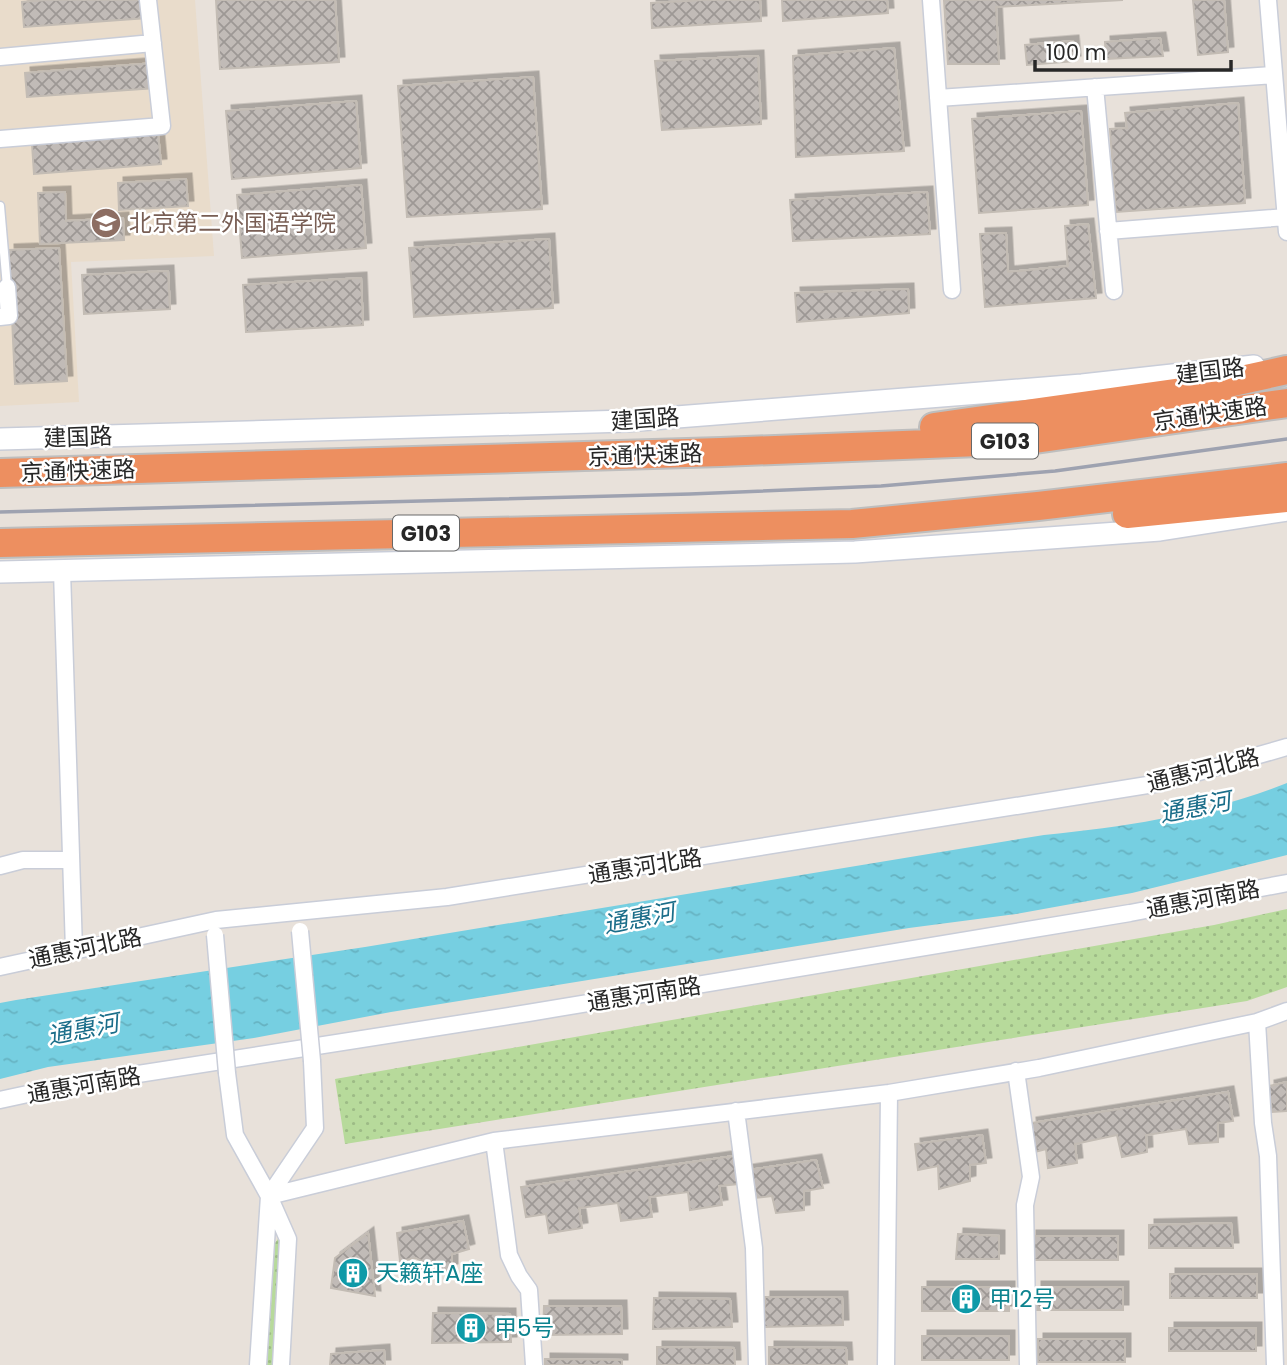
<svg xmlns="http://www.w3.org/2000/svg" width="1287" height="1365" font-family="Poppins,'Noto Sans SC',sans-serif">
	<defs>
		<pattern id="grass-dots" width="8" height="8" patternUnits="userSpaceOnUse" patternTransform="scale(1.75)"><rect width="8" height="8" fill="#b7da9b"/><path d="M2 2h.1M6 6h.1" fill="none" stroke="#9dbb86" stroke-width="1.8" stroke-linecap="round"/></pattern>
		<pattern id="water-ripples" width="26" height="14" patternUnits="userSpaceOnUse" patternTransform="scale(1.75)"><rect width="26" height="14" fill="#76cfe1"/><path d="M2 4q2-2 4 0t4 0M15 11q2-2 4 0t4 0" fill="none" stroke="#66b2c1"/></pattern>
		<pattern id="building-cross-hatch" width="8" height="8" patternUnits="userSpaceOnUse" patternTransform="scale(1.75)"><rect width="8" height="8" fill="#c1bbb7"/><path d="M0 0l8 8M0 8l8-8" fill="none" stroke="#9d9895"/></pattern>
		<filter id="shadow"><feDropShadow dx="5.5" dy="-5.5" stdDeviation="0" flood-color="#0004"/></filter>
	</defs>
	<rect width="100%" height="100%" fill="#e8e1da"/>
	<path fill="#e9dccb" d="M 0,0 L 195,0 L 214,256 L 71,262 L 79,402 L 0,406 Z"/>
	<path fill="url(#grass-dots)" d="M 1287,909 L 1287,987 L 1247,1001 L 345,1144 L 335,1079 L 1214,925 Z
		M 278,1239 L 281,1244 L 274,1365 L 267,1365 L 275,1243 Z"/>
	<path fill="url(#water-ripples)" d="M 1287,783 L 1287,855 L 1132,893 L 1016,914 L 909,928 L 391,1012 L 254,1038 L 48,1067 L 0,1079 L 0,1003 L 16,1000 L 365,947 L 1044,835 C 1129,826 1206,815 1287,783 Z"/>
	<path fill="url(#building-cross-hatch)" stroke="#c3bcb4" stroke-width="2" filter="url(#shadow)" d="M 47,0 L 145,0 L 147,18 L 24,27 L 22,2 Z
		M 216,0 L 335,0 L 339,62 L 220,69 Z
		M 704,0 L 760,0 L 761,21 L 652,28 L 651,3 Z
		M 782,0 L 887,0 L 888,13 L 783,21 Z
		M 944,0 L 1123,0 L 996,7 L 999,64 L 948,64 Z
		M 1193,0 L 1224,0 L 1228,52 L 1198,55 Z
		M 1160,38 L 1163,56 L 1106,59 L 1105,42 Z
		M 1073,41 L 1075,61 L 1027,65 L 1025,45 Z
		M 894,48 L 904,151 L 796,157 L 793,56 Z
		M 758,56 L 761,124 L 662,130 L 655,61 Z
		M 154,63 L 156,88 L 27,97 L 25,73 Z
		M 533,77 L 542,209 L 407,217 L 398,86 Z
		M 356,101 L 361,168 L 232,179 L 226,111 Z
		M 1238,103 L 1245,203 L 1116,212 L 1110,129 L 1127,128 L 1125,113 Z
		M 1081,111 L 1088,205 L 979,213 L 972,119 Z
		M 158,133 L 161,164 L 34,174 L 32,144 Z
		M 186,179 L 188,206 L 119,210 L 118,183 Z
		M 361,185 L 366,248 L 242,258 L 237,195 Z
		M 65,192 L 66,221 L 123,218 L 124,240 L 40,244 L 38,193 Z
		M 927,192 L 930,234 L 793,241 L 790,200 Z
		M 1088,224 L 1096,298 L 985,307 L 980,234 L 1006,233 L 1008,272 L 1068,266 L 1065,226 Z
		M 549,239 L 553,308 L 414,317 L 409,248 Z
		M 59,248 L 67,381 L 15,384 L 9,250 Z
		M 168,271 L 170,309 L 84,314 L 82,275 Z
		M 361,278 L 363,325 L 246,332 L 243,285 Z
		M 908,289 L 909,313 L 797,322 L 795,293 Z
		M 1287,1082 L 1287,1111 L 1272,1112 L 1269,1086 Z
		M 1228,1092 L 1233,1121 L 1218,1123 L 1218,1142 L 1189,1144 L 1186,1129 L 1146,1135 L 1147,1152 L 1122,1157 L 1117,1135 L 1075,1144 L 1077,1163 L 1048,1168 L 1046,1149 L 1035,1152 L 1031,1123 Z
		M 982,1135 L 986,1163 L 970,1165 L 970,1181 L 939,1189 L 938,1166 L 918,1170 L 915,1144 Z
		M 734,1156 L 738,1184 L 719,1186 L 722,1205 L 690,1210 L 688,1192 L 649,1197 L 652,1217 L 621,1221 L 618,1203 L 579,1208 L 582,1228 L 549,1233 L 546,1214 L 526,1217 L 521,1187 Z
		M 816,1160 L 823,1188 L 804,1191 L 804,1210 L 776,1213 L 772,1196 L 754,1198 L 748,1170 Z
		M 463,1221 L 469,1249 L 452,1254 L 452,1269 L 422,1277 L 422,1261 L 416,1258 L 400,1261 L 397,1233 Z
		M 1231,1223 L 1233,1248 L 1149,1248 L 1149,1225 Z
		M 368,1233 L 375,1296 L 331,1288 L 335,1258 Z
		M 958,1234 L 999,1236 L 999,1259 L 956,1259 Z
		M 1031,1236 L 1118,1236 L 1118,1260 L 1031,1260 Z
		M 1170,1274 L 1257,1274 L 1257,1298 L 1170,1298 Z
		M 922,1287 L 1009,1287 L 1009,1311 L 922,1311 Z
		M 1036,1287 L 1123,1287 L 1123,1310 L 1036,1310 Z
		M 765,1297 L 842,1297 L 843,1325 L 764,1327 Z
		M 654,1298 L 730,1299 L 732,1327 L 653,1329 Z
		M 544,1306 L 621,1306 L 622,1334 L 543,1335 Z
		M 433,1313 L 510,1314 L 511,1342 L 432,1343 Z
		M 1169,1328 L 1256,1328 L 1256,1351 L 1169,1351 Z
		M 922,1336 L 1009,1336 L 1009,1360 L 922,1360 Z
		M 1038,1339 L 1125,1339 L 1125,1362 L 1038,1362 Z
		M 657,1347 L 734,1348 L 735,1365 L 657,1365 Z
		M 769,1347 L 846,1348 L 847,1365 L 769,1365 Z
		M 384,1350 L 385,1365 L 330,1365 L 331,1354 Z
		M 545,1359 L 622,1360 L 622,1365 L 545,1365 Z"/>
	<g fill="none" stroke-linecap="round" stroke-linejoin="round">
		<g stroke="#c9cdd8" stroke-width="11">
			<path id="service" d="M 0,206 L 7,287"/>
		</g>
		<g stroke="#c9cdd8" stroke-width="19">
			<path id="minor" d="M 931,0 L 952,290
				M 1268,0 L 1287,232
				M 0,57 L 153,43
				M 1095,87 L 1114,291
				M 938,98 L 1274,75
				M 0,139 L 162,126 L 148,0
				M 1108,231 L 1286,217
				M 0,317 L 9,316 L 7,287
				M 62,571 L 74,950
				M 0,866 L 23,860 L 71,860
				M 0,967 L 216,920 L 447,897 L 1160,783 L 1287,747
				M 1257,1022 L 1263,1123 L 1268,1156 L 1275,1365
				M 1016,1071 L 1031,1177 L 1025,1205 L 1028,1365
				M 227,1073 L 235,1135 L 269,1196 L 288,1239 L 281,1365
				M 0,1100 L 74,1084 L 528,1013 L 1130,913 L 1287,883
				M 736,1111 L 754,1248 L 757,1365
				M 494,1141 L 509,1255 L 519,1276 L 529,1290 L 534,1365
				M 269,1196 L 494,1141 L 889,1093 L 1039,1068 L 1257,1022 L 1287,1011
				M 258,1365 L 269,1196 L 315,1128 L 312,1061
				M 886,1365 L 889,1093"/>
		</g>
		<g stroke="#c9cdd8" stroke-width="24">
			<path id="secondary" d="M 0,439 L 626,421 L 1082,385 L 1254,366
				M 0,572 L 855,552 L 1160,530 L 1287,510"/>
		</g>
		<g stroke="#bebebe" stroke-width="32">
			<path id="motorway" d="M 934,427 L 1196,390 L 1287,370
				M 0,473 L 721,452 L 1028,440 L 1287,403
				M 1127,514 L 1287,498
				M 0,543 L 852,524 L 1038,506 L 1287,477"/>
		</g>
		<use href="#service" stroke="#fff" stroke-width="8"/>
		<use href="#minor" stroke="#fff" stroke-width="16"/>
		<use href="#secondary" stroke="#fff" stroke-width="21"/>
		<use href="#motorway" stroke="#ed8f60" stroke-width="28"/>
		<path stroke="#9ea2b0" stroke-width="3.5" d="M 0,512 L 690,494 L 881,486 L 1055,471 L 1287,439"/>
		<g stroke="#c9cdd8" stroke-width="19" stroke-linecap="butt">
			<path id="minor-bridge" d="M 300,931 L 312,1061
				M 215,935 L 227,1073"/>
		</g>
		<use href="#minor-bridge" stroke="#fff" stroke-width="16"/>
	</g>
	<defs>
		<g id="university-disc" transform="scale(1.575)"><circle r="9.5" fill="#8d6e63" stroke="#fff"/><path d="M0-5L7-2L0 1L-7-2ZM-4 1L0 2.5L4 1V4Q0 6-4 4Z" fill="#fff"/></g>
		<g id="building-disc" transform="scale(1.575)"><circle r="9.5" fill="#0f9aa8" stroke="#fff"/><path d="M-4-6H4V6H1V3H-1V6H-4ZM-2.5-4.3h1.7v1.8h-1.7ZM.8-4.3h1.7v1.8H.8ZM-2.5-1h1.7V.8h-1.7ZM.8-1h1.7V.8H.8Z" fill="#fff"/></g>
	</defs>
	<g fill-rule="evenodd">
		<use href="#university-disc" x="106" y="223"/>
		<use href="#building-disc" x="353" y="1273"/>
		<use href="#building-disc" x="966" y="1299"/>
		<use href="#building-disc" x="471" y="1328"/>
	</g>
	<g text-anchor="middle" dominant-baseline="central" stroke-width="5" stroke-linejoin="round" paint-order="stroke">
		<g fill="#fff" stroke="#686868" stroke-width="2">
			<rect x="972" y="423.5" width="66" height="35" rx="5"/>
			<rect x="393" y="515.5" width="66" height="35" rx="5"/>
		</g>
		<g font-size="21" font-weight="bold" fill="#272727">
			<text x="1005" y="441">G103</text>
			<text x="426" y="533">G103</text>
		</g>
		<g font-size="23" fill="#785e54" stroke="#fff" text-anchor="start">
			<text x="129" y="223">北京第二外国语学院</text>
		</g>
		<g font-size="23" fill="#272727" stroke="#fff">
			<text transform="translate(1210 371) rotate(-7)">建国路</text>
			<text transform="translate(1210 414) rotate(-8)">京通快速路</text>
			<text transform="translate(645 419) rotate(-4)">建国路</text>
			<text transform="translate(78 437) rotate(-2)">建国路</text>
			<text transform="translate(645 455) rotate(-2)">京通快速路</text>
			<text transform="translate(78 471) rotate(-2)">京通快速路</text>
			<text transform="translate(1203 770) rotate(-14)">通惠河北路</text>
			<text transform="translate(645 866) rotate(-9)">通惠河北路</text>
			<text transform="translate(1203 899) rotate(-11)">通惠河南路</text>
			<text transform="translate(85 948) rotate(-12)">通惠河北路</text>
			<text transform="translate(644 994) rotate(-9)">通惠河南路</text>
			<text transform="translate(84 1085) rotate(-10)">通惠河南路</text>
		</g>
		<g font-size="23" fill="#0d838f" stroke="#fff" text-anchor="start">
			<text x="376" y="1273">天籁轩A座</text>
			<text x="989" y="1299">甲12号</text>
			<text x="494" y="1328">甲5号</text>
		</g>
		<g font-size="24" font-style="italic" fill="#1a6d89" stroke="#fff">
			<text transform="translate(1195 807) rotate(-11)">通惠河</text>
			<text transform="translate(639 918) rotate(-11)">通惠河</text>
			<text transform="translate(83 1029) rotate(-11)">通惠河</text>
		</g>
	</g>
	<path d="M1035 60v10h196v-10" fill="none" stroke="#272727" stroke-width="3.5"/>
	<text x="1046" y="60" font-size="21" fill="#272727" stroke="#ffffff" stroke-width="5" paint-order="stroke">100 m</text>
</svg>
